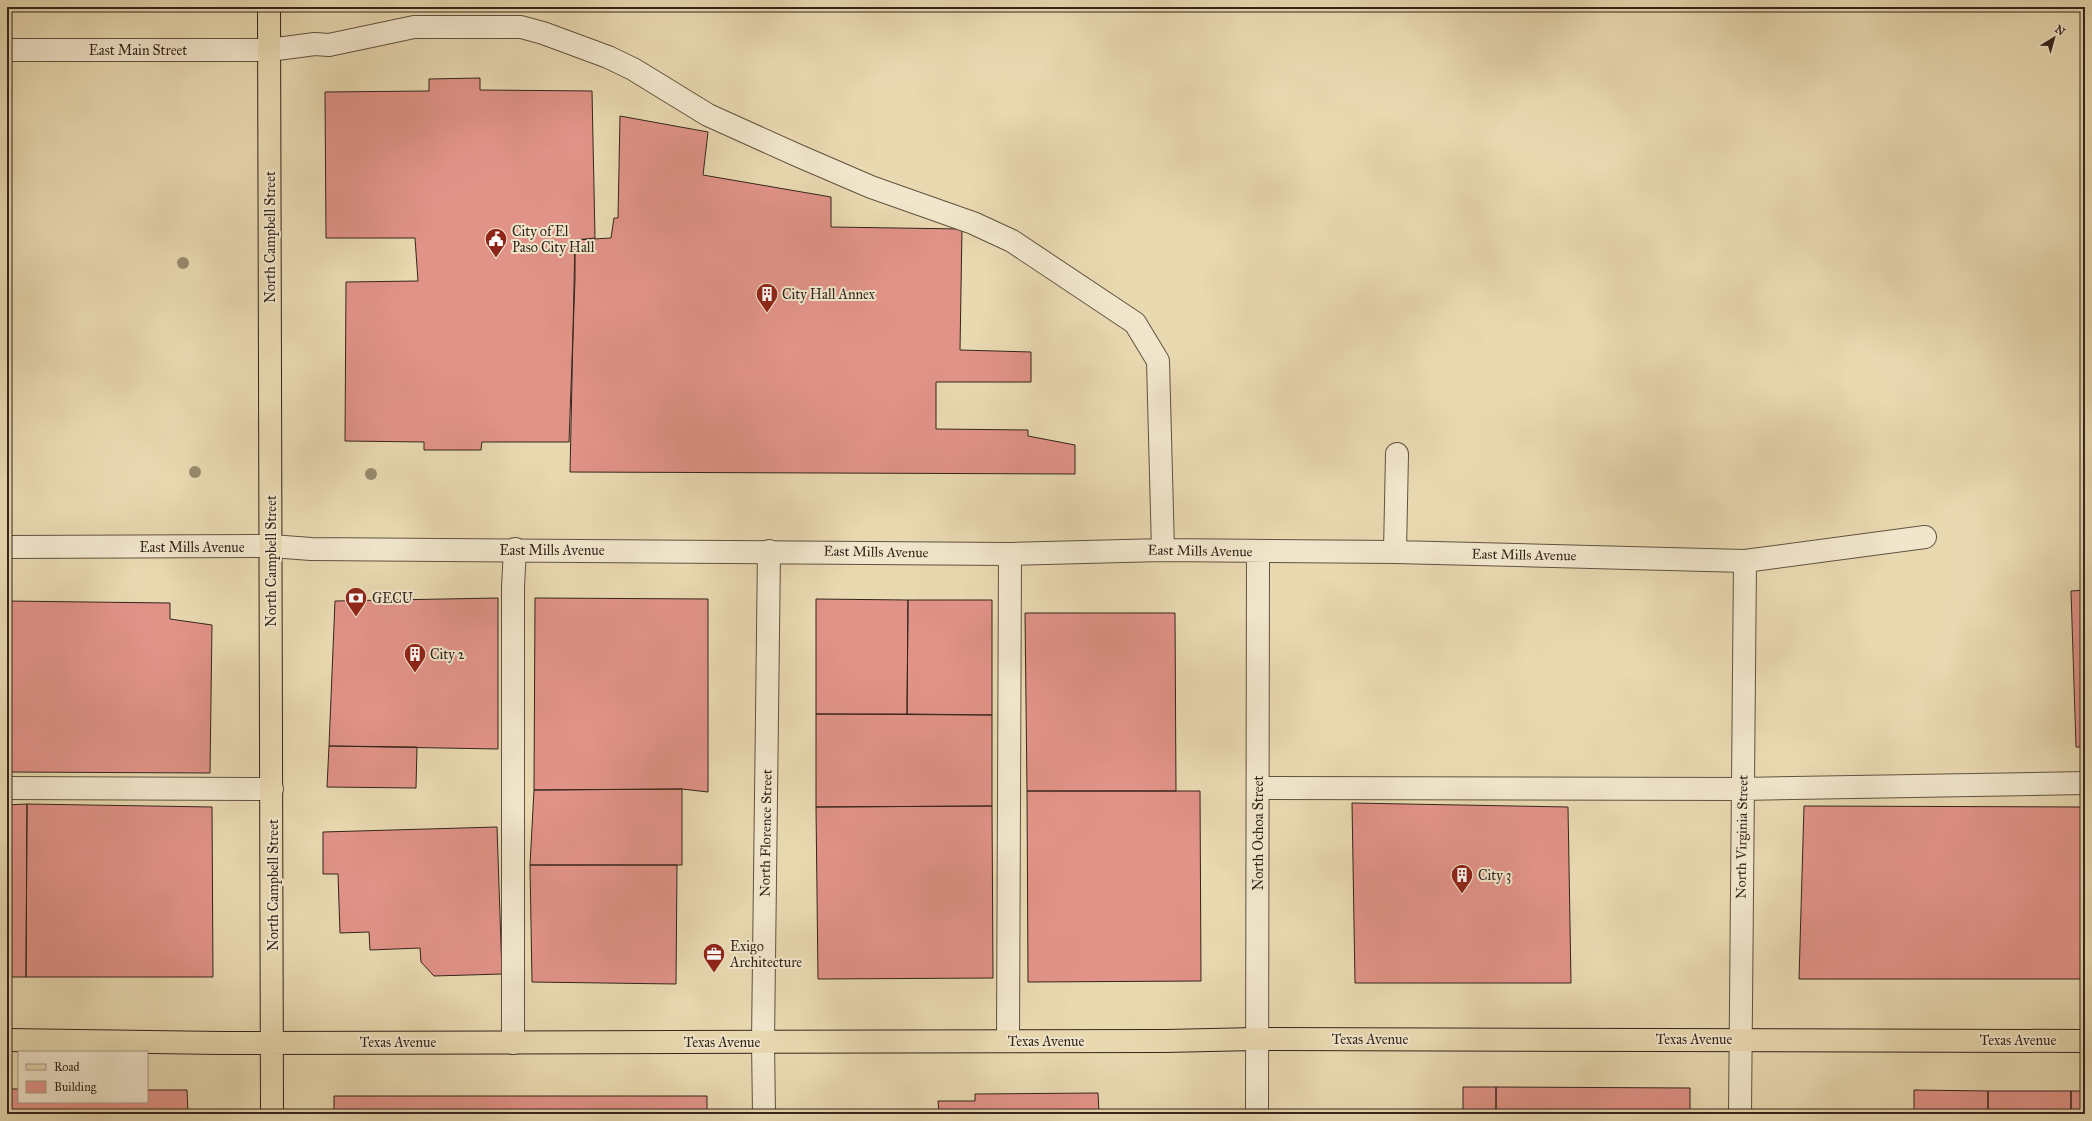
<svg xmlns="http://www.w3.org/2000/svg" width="2092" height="1121" font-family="'IM FELL Great Primer',serif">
	<rect width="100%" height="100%" fill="#e9d9b1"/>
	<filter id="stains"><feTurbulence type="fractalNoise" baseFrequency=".005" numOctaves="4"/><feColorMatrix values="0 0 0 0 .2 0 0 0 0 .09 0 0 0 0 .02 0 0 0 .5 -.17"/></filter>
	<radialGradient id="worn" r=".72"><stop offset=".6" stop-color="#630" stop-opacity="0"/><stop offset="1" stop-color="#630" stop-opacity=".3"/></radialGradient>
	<path fill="#e19388" stroke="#34251b" d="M 480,78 L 480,90 L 592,91 L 595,238 L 575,240 L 575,279 L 569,442 L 482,442 L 481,450 L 424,450 L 424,442 L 345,441 L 346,282 L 418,281 L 415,238 L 326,238 L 325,92 L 429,91 L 429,79 Z
		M 620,116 L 708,132 L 703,175 L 831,197 L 831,227 L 962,229 L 960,350 L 1031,352 L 1031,382 L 936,382 L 936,429 L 1028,430 L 1028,436 L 1075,445 L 1075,474 L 570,472 L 575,240 L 611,238 L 614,218 L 618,218 Z
		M 2085,590 L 2085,747 L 2076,747 L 2071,591 Z
		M 498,598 L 498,749 L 329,746 L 335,601 Z
		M 535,598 L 708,599 L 708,792 L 682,789 L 534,790 Z
		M 816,599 L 908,600 L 907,714 L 816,714 Z
		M 908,600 L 992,600 L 992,715 L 907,714 Z
		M 7,601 L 170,603 L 170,619 L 212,625 L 210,773 L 7,772 Z
		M 1025,613 L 1175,613 L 1176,791 L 1027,791 Z
		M 816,714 L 992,715 L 992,806 L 816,807 Z
		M 329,746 L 417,747 L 416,788 L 327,787 Z
		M 682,789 L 682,865 L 530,865 L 534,790 Z
		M 1027,791 L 1200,791 L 1201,981 L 1028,982 Z
		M 1352,803 L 1568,807 L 1571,983 L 1355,983 Z
		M 27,804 L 26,977 L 7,977 L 7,805 Z
		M 27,804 L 212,807 L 213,977 L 26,977 Z
		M 992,806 L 993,978 L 818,979 L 816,807 Z
		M 1804,806 L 2085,807 L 2085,979 L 1799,979 Z
		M 497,827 L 502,974 L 434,976 L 421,962 L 420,948 L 370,950 L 369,932 L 340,933 L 338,874 L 323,874 L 323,832 Z
		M 530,865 L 677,865 L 676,984 L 532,982 Z
		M 1463,1087 L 1496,1087 L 1496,1114 L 1463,1114 Z
		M 1496,1087 L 1690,1088 L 1690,1114 L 1496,1114 Z
		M 7,1089 L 19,1089 L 19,1102 L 147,1102 L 147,1090 L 187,1090 L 188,1114 L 7,1114 Z
		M 1914,1090 L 1988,1091 L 1988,1114 L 1914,1114 Z
		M 1988,1091 L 2071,1091 L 2071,1114 L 1988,1114 Z
		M 2071,1091 L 2085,1091 L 2085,1114 L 2071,1114 Z
		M 1098,1093 L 1099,1112 L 1083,1114 L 934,1114 L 939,1113 L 938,1101 L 975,1101 L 975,1094 Z
		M 334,1096 L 707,1096 L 707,1114 L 334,1114 Z"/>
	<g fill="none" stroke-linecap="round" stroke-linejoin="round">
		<g stroke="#615240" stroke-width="24">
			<path id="minor" d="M 7,50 L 269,50 L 315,44 L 329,45 L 414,27 L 521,27 L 543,33 L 608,57 L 633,69 L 708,115 L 799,156 L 871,187 L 973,223 L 1012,241 L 1135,323 L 1158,361 L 1163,550
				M 7,547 L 271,546 L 311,549 L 1010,554 L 1163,550 L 1395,552 L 1745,561 L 1925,537
				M 1395,552 L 1397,454
				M 7,788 L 272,789
				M 1259,788 L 1742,789 L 2085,783
				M 1008,1041 L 1010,554
				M 513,1043 L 513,587 L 515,549
				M 764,1114 L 763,1042 L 769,551
				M 1257,1114 L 1258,552
				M 1740,1114 L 1745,561"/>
		</g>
		<g stroke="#34251b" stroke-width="24">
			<path id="major" d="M 269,7 L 272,1114
				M 7,1040 L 221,1043 L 1165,1041 L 1256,1039 L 2085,1041"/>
		</g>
		<use href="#minor" stroke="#f1e6cc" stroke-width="22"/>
		<use href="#major" stroke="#e9d9b1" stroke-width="22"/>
	</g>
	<g fill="#978b6e">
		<circle cx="183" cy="263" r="6"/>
		<circle cx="195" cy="472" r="6"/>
		<circle cx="371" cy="474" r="6"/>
	</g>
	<defs>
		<g id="civic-pin" transform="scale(1.15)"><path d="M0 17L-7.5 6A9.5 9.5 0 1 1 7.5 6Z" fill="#8f2418" stroke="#f1e6cc"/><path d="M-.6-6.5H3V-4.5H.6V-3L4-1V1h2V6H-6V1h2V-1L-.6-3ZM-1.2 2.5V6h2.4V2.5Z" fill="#fff"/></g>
		<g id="building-pin" transform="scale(1.15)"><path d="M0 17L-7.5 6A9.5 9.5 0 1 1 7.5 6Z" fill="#8f2418" stroke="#f1e6cc"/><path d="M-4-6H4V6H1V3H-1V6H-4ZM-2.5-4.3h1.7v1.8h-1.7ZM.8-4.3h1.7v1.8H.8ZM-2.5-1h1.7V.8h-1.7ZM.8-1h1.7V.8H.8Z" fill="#fff"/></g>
		<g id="bank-pin" transform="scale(1.15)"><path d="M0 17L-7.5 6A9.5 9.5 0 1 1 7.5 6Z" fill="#8f2418" stroke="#f1e6cc"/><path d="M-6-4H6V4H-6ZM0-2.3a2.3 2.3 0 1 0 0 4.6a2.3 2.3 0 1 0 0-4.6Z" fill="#fff"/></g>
		<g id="office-pin" transform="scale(1.15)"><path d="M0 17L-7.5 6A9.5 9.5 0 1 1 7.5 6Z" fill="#8f2418" stroke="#f1e6cc"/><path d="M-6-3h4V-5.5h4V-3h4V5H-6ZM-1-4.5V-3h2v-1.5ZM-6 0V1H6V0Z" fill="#fff"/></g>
	</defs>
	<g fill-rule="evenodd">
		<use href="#civic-pin" x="496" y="239"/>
		<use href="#building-pin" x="767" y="294"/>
		<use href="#bank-pin" x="356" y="598"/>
		<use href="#building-pin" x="415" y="654"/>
		<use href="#building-pin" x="1462" y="875"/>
		<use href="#office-pin" x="714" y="954"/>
	</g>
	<g text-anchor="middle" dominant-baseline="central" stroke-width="4" stroke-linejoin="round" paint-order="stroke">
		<g font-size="14" fill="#34251b" stroke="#f1e6cc">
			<text x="138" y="50">East Main Street</text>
			<text transform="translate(270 237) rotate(-90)">North Campbell Street</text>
			<text x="192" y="547">East Mills Avenue</text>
			<text x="552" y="550">East Mills Avenue</text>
			<text transform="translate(1200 551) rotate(1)">East Mills Avenue</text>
			<text transform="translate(876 552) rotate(1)">East Mills Avenue</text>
			<text transform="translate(1524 555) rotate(1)">East Mills Avenue</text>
			<text transform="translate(271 561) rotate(-90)">North Campbell Street</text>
			<text transform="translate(766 833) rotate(-89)">North Florence Street</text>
			<text transform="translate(1258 833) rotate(-90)">North Ochoa Street</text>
			<text transform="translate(1742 837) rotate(-89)">North Virginia Street</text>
			<text transform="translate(273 885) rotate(-90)">North Campbell Street</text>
			<text x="1370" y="1039">Texas Avenue</text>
			<text x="1694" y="1039">Texas Avenue</text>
			<text x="2018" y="1040">Texas Avenue</text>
			<text x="1046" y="1041">Texas Avenue</text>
			<text x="398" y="1042">Texas Avenue</text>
			<text x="722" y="1042">Texas Avenue</text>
		</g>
		<g font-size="14" fill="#34251b" stroke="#f1e6cc" text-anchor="start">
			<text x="512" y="231">City of El<tspan x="512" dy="16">Paso City Hall</tspan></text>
			<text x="782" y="294">City Hall Annex</text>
			<text x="372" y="598">GECU</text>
			<text x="430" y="654">City 2</text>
			<text x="1478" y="875">City 3</text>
			<text x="730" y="946">Exigo<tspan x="730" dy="16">Architecture</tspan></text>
		</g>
	</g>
	<rect width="2092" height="1121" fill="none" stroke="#e9d9b1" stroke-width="24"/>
	<rect x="8" y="8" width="2076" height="1105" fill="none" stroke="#34251b" stroke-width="2"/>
	<rect x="12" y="12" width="2068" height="1097" fill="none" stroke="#34251b"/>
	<rect x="18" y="1051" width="130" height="52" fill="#f1e6cc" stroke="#a59985"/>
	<rect x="26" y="1064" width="20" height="6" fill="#e9d9b1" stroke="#a59985"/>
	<text x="54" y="1071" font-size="12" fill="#34251b">Road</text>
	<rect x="26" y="1081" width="20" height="12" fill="#e19388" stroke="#a59985"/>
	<text x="54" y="1091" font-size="12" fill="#34251b">Building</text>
	<g transform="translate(2054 38) rotate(37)" stroke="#f1e6cc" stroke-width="3" paint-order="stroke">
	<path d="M0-3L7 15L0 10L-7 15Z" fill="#34251b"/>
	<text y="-6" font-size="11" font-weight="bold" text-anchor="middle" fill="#34251b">N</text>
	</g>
	<rect width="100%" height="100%" filter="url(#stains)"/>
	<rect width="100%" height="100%" fill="url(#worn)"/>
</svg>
